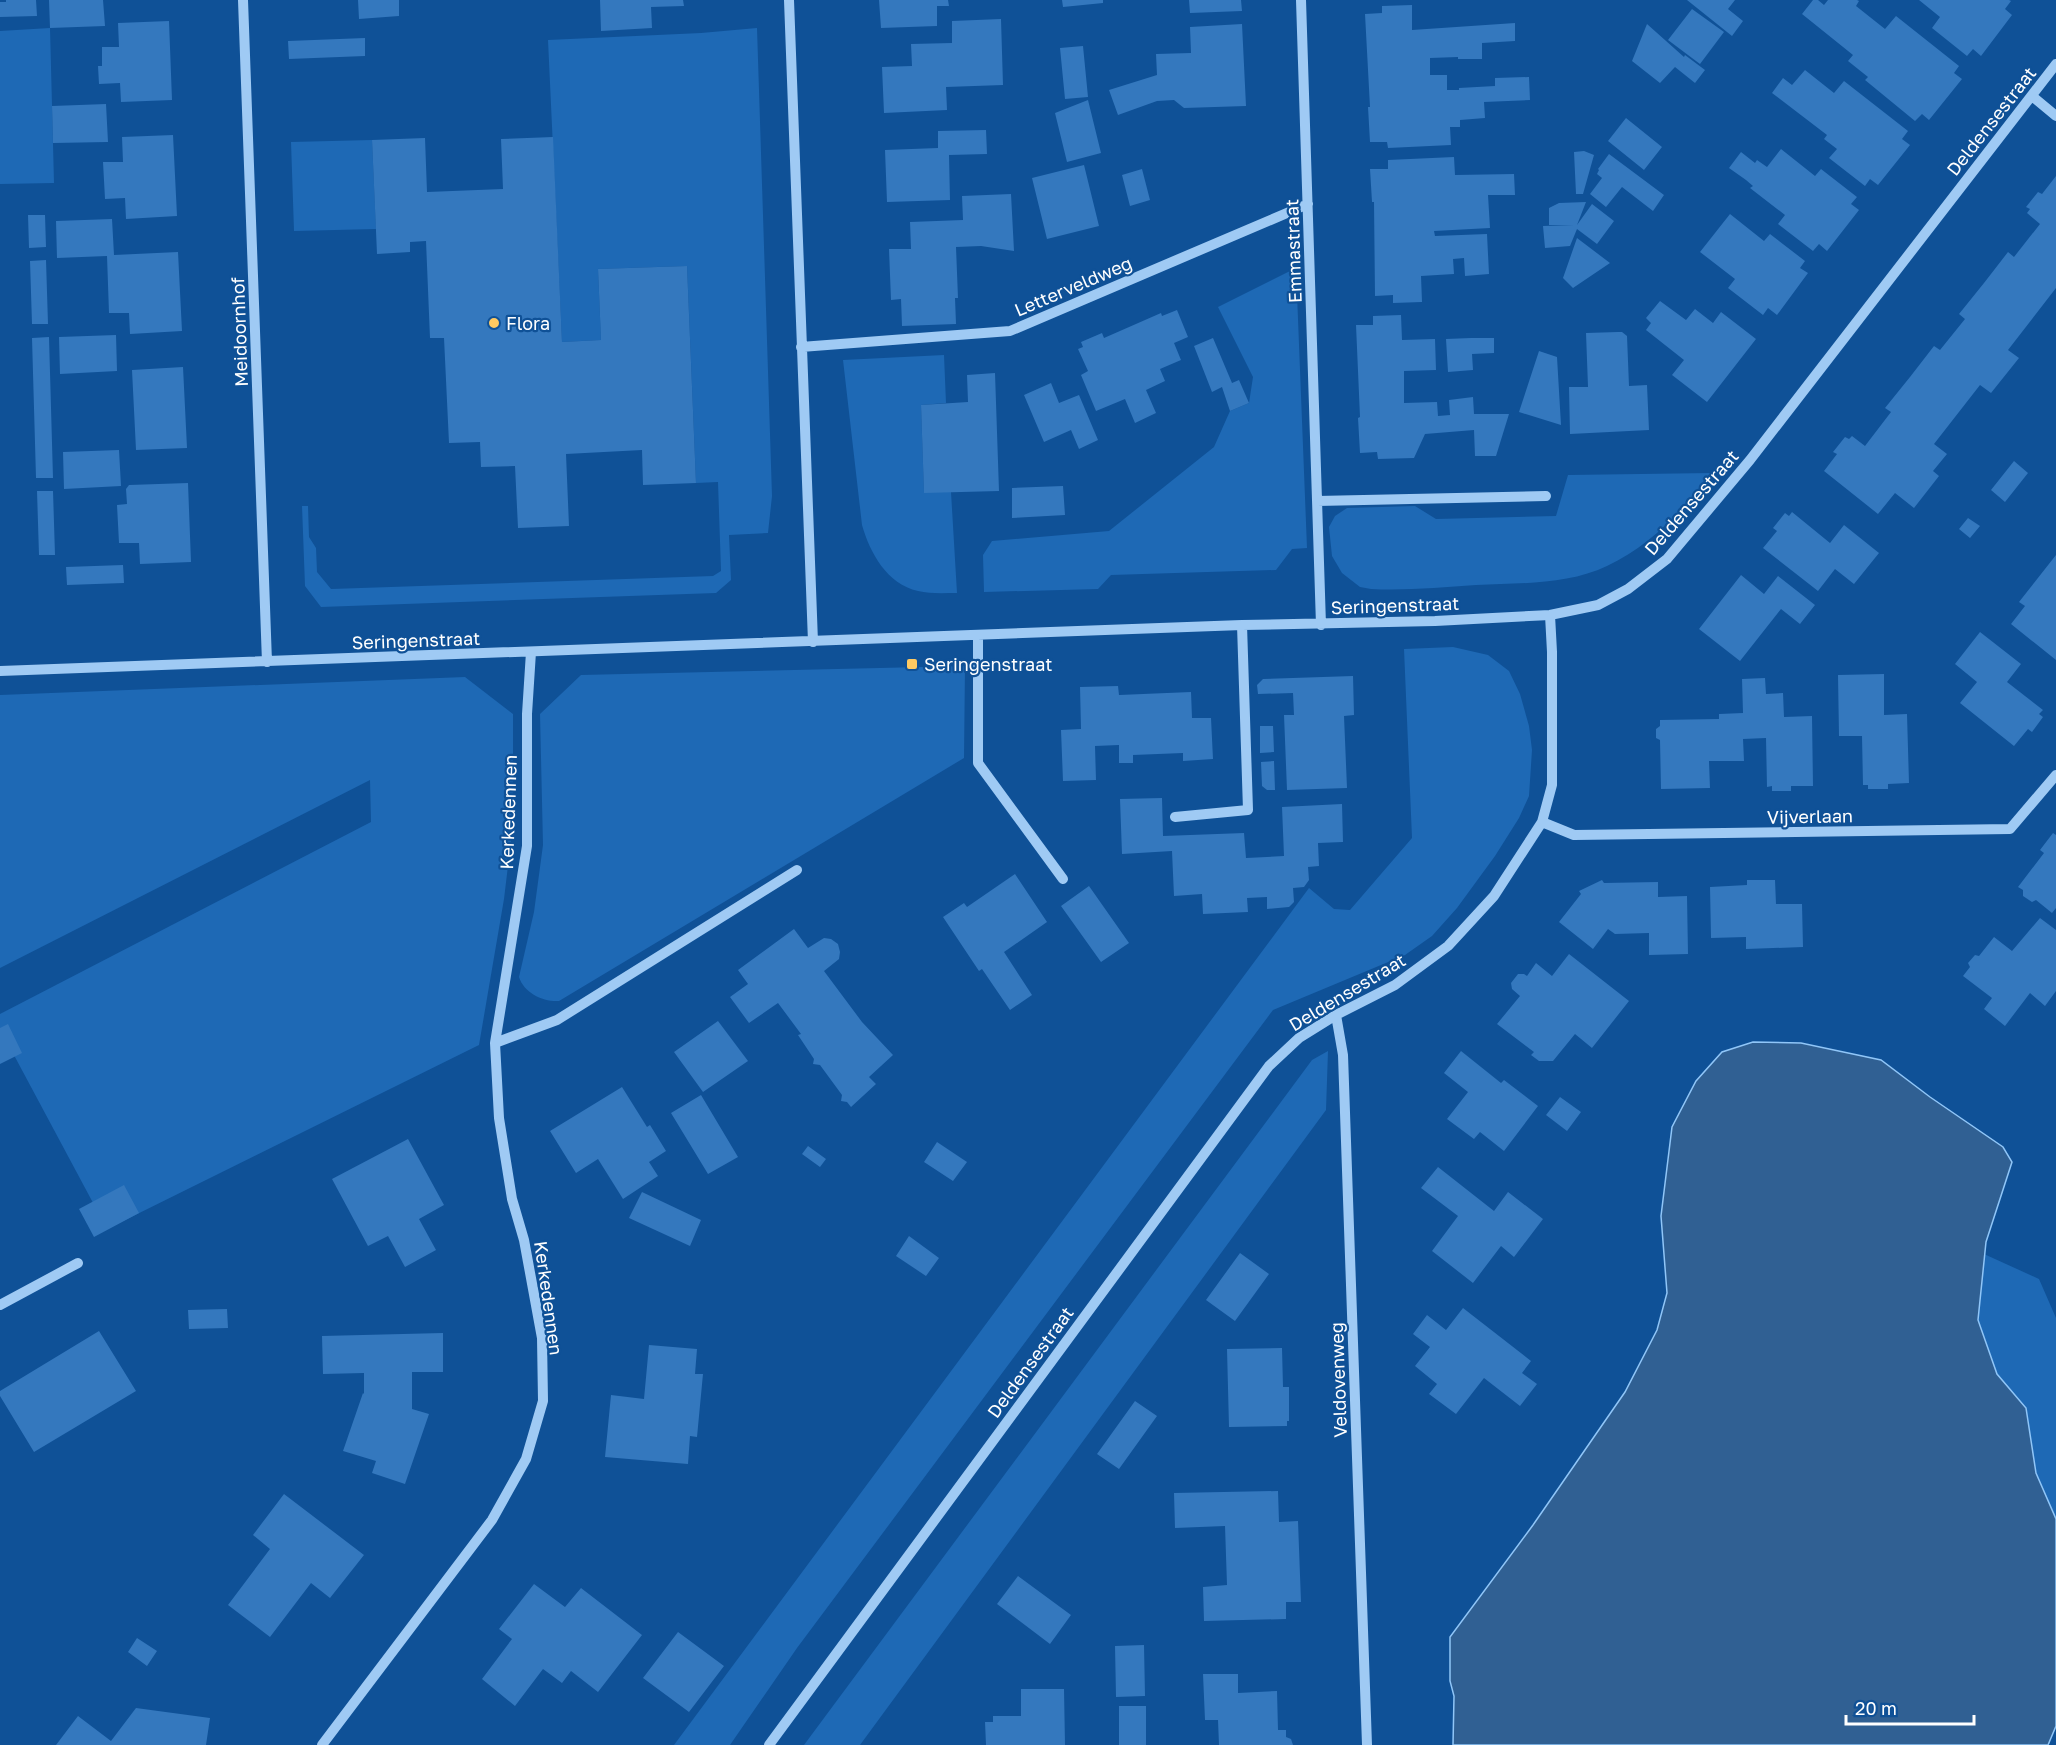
<svg xmlns="http://www.w3.org/2000/svg" width="2056" height="1745" font-family="'Golos Text',sans-serif">
	<rect width="100%" height="100%" fill="#0f5197"/>
	<path fill="#1e69b5" d="M 50,28 L 54,183 L 0,184 L 0,31 Z
		M 757,28 L 772,496 L 768,533 L 729,535 L 731,580 L 716,593 L 321,607 L 305,586 L 302,506 L 308,506 L 309,537 L 316,548 L 317,572 L 331,589 L 713,576 L 721,571 L 718,482 L 696,483 L 687,266 L 598,269 L 601,340 L 562,342 L 548,40 L 701,33 Z
		M 372,140 L 376,229 L 294,231 L 291,142 Z
		M 1296,268 L 1307,548 L 1292,549 L 1276,570 L 1111,575 L 1098,589 L 984,592 L 983,555 L 992,541 L 1109,531 L 1214,447 L 1230,411 L 1249,403 L 1253,377 L 1218,307 Z
		M 944,355 L 946,403 L 921,405 L 924,492 L 951,492 L 957,593 C 944,593 930,594 918,591 C 887,584 870,553 862,525 L 843,360 Z
		M 1712,473 C 1683,510 1650,546 1607,566 C 1567,585 1519,583 1476,585 C 1441,587 1406,591 1371,589 L 1360,587 L 1342,573 L 1332,556 L 1329,527 L 1335,516 L 1347,508 L 1415,506 L 1436,519 L 1556,516 L 1568,475 Z
		M 1453,647 L 1488,655 L 1509,671 L 1520,694 L 1529,726 L 1532,750 L 1529,796 L 1519,818 L 1495,856 L 1457,908 L 1432,936 L 1405,955 L 1273,1010 L 797,1648 L 730,1745 L 674,1745 L 1309,888 L 1334,909 L 1350,910 L 1412,838 L 1404,649 Z
		M 965,666 L 964,758 L 559,1001 C 543,1002 524,993 519,977 L 534,912 L 543,845 L 540,714 L 581,675 Z
		M 465,677 L 513,714 L 513,824 L 504,899 L 479,1045 L 107,1229 L 0,1029 L 0,1014 L 371,822 L 370,780 L 0,968 L 0,695 Z
		M 1328,1051 L 1326,1110 L 860,1745 L 804,1745 L 1312,1060 Z
		M 1984,1254 L 2039,1279 L 2056,1318 L 2056,1519 L 2036,1473 L 2026,1408 L 1997,1374 L 1978,1320 Z"/>
	<path fill="#306093" stroke="#90c6f8" stroke-width="1.5" d="M 1753,1042 L 1801,1043 L 1881,1060 L 1930,1097 L 2003,1147 L 2012,1162 L 1986,1242 L 1978,1320 L 1997,1374 L 2026,1408 L 2036,1473 L 2056,1519 L 2056,1726 L 2048,1745 L 1453,1745 L 1454,1696 L 1450,1681 L 1450,1637 L 1533,1525 L 1625,1392 L 1657,1330 L 1667,1293 L 1661,1216 L 1672,1127 L 1696,1081 L 1722,1052 Z"/>
	<path fill="#3478be" d="M 6,0 L 36,0 L 37,16 L 0,17 L 0,2 L 6,2 Z
		M 49,0 L 103,0 L 105,26 L 50,28 Z
		M 358,0 L 399,0 L 399,16 L 359,19 Z
		M 600,0 L 683,0 L 684,6 L 651,7 L 652,28 L 601,31 Z
		M 879,0 L 948,0 L 949,6 L 937,6 L 937,26 L 881,28 Z
		M 1062,0 L 1103,0 L 1103,3 L 1063,7 Z
		M 1189,0 L 1241,0 L 1242,11 L 1190,13 Z
		M 1687,0 L 1735,0 L 1728,9 L 1743,21 L 1732,36 Z
		M 1813,0 L 1818,0 L 1824,5 L 1828,0 L 1857,0 L 1859,1 L 1856,6 L 1885,29 L 1896,16 L 1959,66 L 1954,73 L 1962,79 L 1929,120 L 1922,114 L 1915,121 L 1865,80 L 1868,77 L 1848,61 L 1853,55 L 1802,14 Z
		M 1919,0 L 2009,0 L 2011,1 L 2005,9 L 2012,15 L 1981,56 L 1973,49 L 1967,56 L 1932,28 L 1940,17 Z
		M 1412,5 L 1412,30 L 1515,23 L 1515,41 L 1482,43 L 1482,59 L 1458,59 L 1458,57 L 1430,58 L 1430,75 L 1447,75 L 1447,90 L 1459,90 L 1459,88 L 1495,86 L 1495,78 L 1529,77 L 1530,100 L 1484,102 L 1485,118 L 1460,120 L 1460,127 L 1450,127 L 1451,145 L 1388,148 L 1387,142 L 1370,142 L 1368,107 L 1370,107 L 1365,14 L 1382,13 L 1382,6 Z
		M 1692,9 L 1724,32 L 1700,64 L 1668,40 Z
		M 1001,19 L 1003,85 L 946,87 L 947,110 L 884,113 L 882,67 L 912,66 L 911,44 L 952,43 L 952,21 Z
		M 169,21 L 172,100 L 121,102 L 120,83 L 99,84 L 98,66 L 102,66 L 102,47 L 119,47 L 118,23 Z
		M 1242,24 L 1246,106 L 1184,108 L 1174,100 L 1157,101 L 1118,115 L 1109,90 L 1157,75 L 1156,54 L 1191,53 L 1190,27 Z
		M 1647,24 L 1684,57 L 1685,55 L 1705,70 L 1695,83 L 1675,67 L 1660,83 L 1632,61 Z
		M 365,38 L 365,56 L 289,59 L 288,41 Z
		M 1083,46 L 1088,97 L 1065,99 L 1060,48 Z
		M 1805,70 L 1834,93 L 1844,81 L 1908,131 L 1902,139 L 1910,145 L 1878,185 L 1870,179 L 1865,186 L 1829,158 L 1837,149 L 1824,139 L 1827,135 L 1772,93 L 1783,78 L 1792,85 Z
		M 1088,100 L 1101,153 L 1067,162 L 1055,113 Z
		M 106,104 L 108,142 L 53,143 L 52,106 Z
		M 1626,118 L 1662,147 L 1644,170 L 1608,141 Z
		M 986,130 L 987,154 L 949,155 L 950,200 L 887,202 L 885,150 L 938,148 L 938,131 Z
		M 173,135 L 177,216 L 126,219 L 125,198 L 105,199 L 103,162 L 123,162 L 122,137 Z
		M 553,137 L 562,342 L 601,340 L 598,269 L 687,266 L 696,483 L 643,485 L 642,450 L 566,454 L 569,526 L 518,528 L 515,466 L 481,467 L 480,442 L 449,443 L 444,338 L 430,338 L 426,241 L 410,242 L 410,252 L 377,254 L 372,140 L 425,138 L 427,192 L 503,189 L 501,139 Z
		M 1781,149 L 1815,176 L 1821,169 L 1857,197 L 1851,204 L 1859,210 L 1827,251 L 1819,244 L 1813,251 L 1778,224 L 1785,215 L 1750,188 L 1753,186 L 1746,180 L 1729,168 L 1741,152 L 1755,163 L 1757,160 L 1767,167 Z
		M 1584,151 L 1594,155 L 1583,194 L 1576,194 L 1574,152 Z
		M 1609,154 L 1664,195 L 1653,211 L 1622,187 L 1606,207 L 1590,194 L 1602,178 L 1597,174 L 1599,170 L 1598,169 Z
		M 1454,157 L 1455,175 L 1514,174 L 1515,195 L 1488,195 L 1490,228 L 1434,231 L 1435,236 L 1487,234 L 1489,274 L 1465,276 L 1464,258 L 1453,259 L 1454,274 L 1421,276 L 1422,302 L 1393,303 L 1393,295 L 1375,296 L 1374,202 L 1372,202 L 1370,169 L 1388,169 L 1388,160 Z
		M 1084,165 L 1099,226 L 1047,239 L 1032,178 Z
		M 1142,169 L 1150,200 L 1130,206 L 1122,175 Z
		M 2056,176 L 2056,288 L 2008,350 L 2019,358 L 1991,393 L 1980,385 L 1934,444 L 1947,454 L 1933,471 L 1939,476 L 1914,508 L 1895,493 L 1878,514 L 1824,471 L 1837,454 L 1833,452 L 1845,437 L 1849,439 L 1852,436 L 1865,446 L 1891,412 L 1885,408 L 1910,377 L 1934,346 L 1940,350 L 1965,319 L 1959,314 L 1984,283 L 2008,252 L 2014,257 L 2040,224 L 2027,213 L 2030,209 L 2026,207 L 2038,192 L 2042,194 Z
		M 1011,194 L 1014,251 L 981,246 L 956,247 L 958,298 L 955,298 L 956,324 L 902,326 L 901,299 L 891,300 L 889,249 L 911,249 L 910,222 L 963,220 L 962,196 Z
		M 1586,202 L 1577,225 L 1592,204 L 1614,221 L 1597,244 L 1577,229 L 1570,246 L 1545,248 L 1543,226 L 1574,225 L 1549,225 L 1549,208 L 1559,203 Z
		M 1730,214 L 1764,241 L 1770,234 L 1805,261 L 1800,268 L 1808,273 L 1777,315 L 1768,308 L 1763,315 L 1728,288 L 1735,279 L 1700,252 Z
		M 28,215 L 45,215 L 46,247 L 29,248 Z
		M 112,219 L 114,255 L 178,252 L 182,331 L 130,334 L 129,313 L 109,313 L 107,256 L 57,258 L 56,221 Z
		M 1577,238 L 1610,263 L 1573,288 L 1563,278 Z
		M 46,260 L 48,324 L 32,324 L 30,261 Z
		M 1660,301 L 1686,320 L 1695,309 L 1713,323 L 1721,312 L 1756,339 L 1707,402 L 1672,375 L 1684,360 L 1646,330 L 1651,323 L 1646,318 Z
		M 1177,310 L 1188,337 L 1174,343 L 1181,360 L 1160,369 L 1165,381 L 1146,390 L 1156,413 L 1135,423 L 1125,399 L 1096,411 L 1081,375 L 1088,371 L 1078,349 L 1083,347 L 1081,342 L 1102,333 L 1104,338 L 1161,313 L 1162,316 Z
		M 1401,315 L 1402,340 L 1435,339 L 1436,370 L 1404,371 L 1404,403 L 1437,402 L 1438,416 L 1450,415 L 1449,400 L 1473,397 L 1474,414 L 1509,414 L 1496,456 L 1475,456 L 1474,430 L 1425,434 L 1414,458 L 1378,459 L 1377,452 L 1360,453 L 1358,418 L 1360,417 L 1356,325 L 1373,325 L 1373,316 Z
		M 1618,332 L 1622,332 L 1627,336 L 1629,386 L 1647,385 L 1649,430 L 1570,434 L 1569,387 L 1588,387 L 1586,333 Z
		M 116,335 L 117,371 L 60,374 L 59,337 Z
		M 49,337 L 53,478 L 36,478 L 32,338 Z
		M 1213,338 L 1232,383 L 1239,380 L 1249,403 L 1230,411 L 1222,387 L 1212,392 L 1194,346 Z
		M 1471,338 L 1494,338 L 1494,353 L 1472,354 L 1473,370 L 1448,372 L 1446,339 Z
		M 1539,351 L 1557,357 L 1561,425 L 1519,412 Z
		M 183,367 L 187,448 L 136,450 L 132,370 Z
		M 995,373 L 999,491 L 924,493 L 921,405 L 968,402 L 967,375 Z
		M 1051,383 L 1059,403 L 1079,395 L 1098,440 L 1079,449 L 1071,430 L 1044,442 L 1024,395 Z
		M 119,450 L 121,486 L 64,489 L 63,452 Z
		M 2014,461 L 2028,473 L 2005,502 L 1991,490 Z
		M 188,483 L 191,562 L 140,564 L 139,543 L 119,543 L 117,505 L 127,504 L 126,489 L 129,485 Z
		M 1063,486 L 1065,515 L 1012,518 L 1012,488 Z
		M 37,491 L 53,491 L 55,555 L 39,555 Z
		M 1792,512 L 1830,543 L 1844,525 L 1879,553 L 1854,584 L 1835,569 L 1818,591 L 1763,548 L 1777,531 L 1773,528 L 1785,513 L 1789,516 Z
		M 1968,518 L 1980,526 L 1970,538 L 1959,529 Z
		M 2056,555 L 2056,660 L 2011,624 L 2025,606 L 2019,602 Z
		M 123,565 L 124,583 L 67,585 L 66,567 Z
		M 1741,575 L 1764,594 L 1778,576 L 1815,605 L 1800,624 L 1781,609 L 1740,661 L 1699,629 Z
		M 1980,632 L 2021,664 L 2007,682 L 2043,710 L 2039,714 L 2043,717 L 2032,732 L 2028,729 L 2014,746 L 1960,703 L 1977,682 L 1955,664 Z
		M 1884,674 L 1884,715 L 1907,714 L 1909,783 L 1888,784 L 1888,789 L 1868,789 L 1868,785 L 1863,785 L 1862,736 L 1839,736 L 1838,675 Z
		M 1353,676 L 1354,715 L 1344,716 L 1347,788 L 1287,790 L 1284,715 L 1294,715 L 1293,693 L 1258,694 L 1257,685 L 1263,679 Z
		M 1765,678 L 1766,694 L 1783,693 L 1784,717 L 1812,716 L 1813,786 L 1791,786 L 1791,791 L 1772,791 L 1772,786 L 1767,787 L 1766,738 L 1743,739 L 1744,761 L 1709,761 L 1710,788 L 1661,789 L 1660,740 L 1656,738 L 1656,729 L 1660,726 L 1660,720 L 1719,719 L 1719,714 L 1743,713 L 1742,679 Z
		M 1118,686 L 1119,695 L 1191,692 L 1192,718 L 1211,718 L 1213,759 L 1183,761 L 1183,753 L 1133,755 L 1133,763 L 1119,763 L 1119,745 L 1095,746 L 1096,780 L 1063,781 L 1061,730 L 1081,729 L 1080,687 Z
		M 1260,726 L 1273,726 L 1274,752 L 1260,753 Z
		M 1274,761 L 1275,790 L 1267,790 L 1262,786 L 1261,762 Z
		M 1162,798 L 1163,836 L 1244,833 L 1246,858 L 1284,856 L 1282,807 L 1342,804 L 1343,842 L 1318,843 L 1319,866 L 1308,867 L 1309,880 L 1304,887 L 1293,888 L 1294,902 L 1289,907 L 1267,909 L 1267,897 L 1247,898 L 1248,912 L 1203,914 L 1202,894 L 1174,896 L 1172,851 L 1122,854 L 1120,799 Z
		M 2053,833 L 2056,835 L 2056,908 L 2052,913 L 2036,900 L 2032,902 L 2023,896 L 2023,890 L 2018,887 L 2044,853 L 2040,850 Z
		M 1015,874 L 1047,922 L 1004,952 L 1032,995 L 1010,1010 L 982,969 L 979,971 L 943,917 L 964,903 L 967,907 Z
		M 1602,880 L 1604,883 L 1658,882 L 1658,897 L 1687,896 L 1688,954 L 1649,955 L 1649,933 L 1615,934 L 1608,929 L 1593,949 L 1559,922 L 1581,894 L 1579,891 Z
		M 1747,880 L 1775,880 L 1776,904 L 1802,904 L 1803,947 L 1746,949 L 1746,937 L 1711,938 L 1710,887 L 1747,885 Z
		M 1089,886 L 1129,943 L 1101,962 L 1061,906 Z
		M 2040,918 L 2056,930 L 2056,991 L 2045,1006 L 2030,993 L 2005,1026 L 1984,1009 L 1992,998 L 1963,976 L 1970,967 L 1968,963 L 1975,955 L 1979,956 L 1994,937 L 2012,951 Z
		M 794,929 L 808,948 L 824,938 L 831,939 L 838,944 L 840,952 L 839,959 L 824,971 L 862,1022 L 893,1055 L 869,1077 L 876,1084 L 851,1107 L 847,1102 L 841,1101 L 842,1095 L 820,1065 L 813,1064 L 814,1059 L 798,1035 L 801,1034 L 778,1003 L 749,1023 L 730,997 L 748,984 L 738,970 Z
		M 1569,954 L 1629,1001 L 1592,1048 L 1575,1034 L 1553,1061 L 1539,1061 L 1531,1055 L 1534,1052 L 1497,1024 L 1520,996 L 1512,989 L 1511,983 L 1518,974 L 1524,974 L 1527,976 L 1536,963 L 1552,976 Z
		M 718,1021 L 748,1061 L 703,1092 L 674,1052 Z
		M 8,1024 L 22,1053 L 0,1064 L 0,1028 Z
		M 1461,1051 L 1501,1083 L 1504,1080 L 1538,1106 L 1504,1151 L 1480,1132 L 1474,1139 L 1447,1119 L 1468,1092 L 1444,1073 Z
		M 622,1087 L 647,1127 L 650,1125 L 666,1151 L 649,1162 L 658,1176 L 623,1199 L 598,1159 L 576,1173 L 550,1131 Z
		M 701,1095 L 738,1157 L 708,1174 L 671,1113 Z
		M 1560,1097 L 1581,1112 L 1567,1131 L 1546,1115 Z
		M 408,1139 L 444,1205 L 419,1219 L 436,1250 L 405,1267 L 388,1236 L 368,1246 L 332,1179 Z
		M 937,1142 L 967,1162 L 953,1181 L 924,1162 Z
		M 808,1146 L 826,1159 L 820,1167 L 802,1154 Z
		M 1438,1167 L 1494,1211 L 1508,1192 L 1543,1219 L 1514,1257 L 1501,1246 L 1473,1283 L 1432,1251 L 1458,1216 L 1421,1188 Z
		M 124,1185 L 139,1213 L 94,1237 L 79,1209 Z
		M 642,1192 L 701,1220 L 690,1246 L 629,1218 Z
		M 909,1236 L 939,1258 L 926,1276 L 896,1256 Z
		M 1240,1253 L 1269,1274 L 1235,1321 L 1206,1300 Z
		M 1463,1308 L 1531,1361 L 1522,1373 L 1537,1384 L 1520,1406 L 1484,1378 L 1456,1414 L 1429,1394 L 1437,1384 L 1415,1366 L 1430,1347 L 1413,1334 L 1427,1315 L 1446,1330 Z
		M 227,1309 L 228,1328 L 189,1329 L 188,1310 Z
		M 99,1331 L 136,1391 L 34,1452 L 0,1396 L 0,1391 Z
		M 443,1333 L 443,1372 L 412,1372 L 412,1409 L 429,1414 L 405,1484 L 372,1473 L 376,1461 L 343,1451 L 363,1393 L 364,1394 L 364,1373 L 323,1374 L 322,1336 Z
		M 649,1345 L 697,1349 L 695,1374 L 703,1374 L 697,1437 L 690,1436 L 688,1464 L 605,1457 L 611,1395 L 644,1399 Z
		M 1282,1348 L 1283,1387 L 1289,1387 L 1289,1421 L 1287,1421 L 1287,1426 L 1229,1427 L 1227,1349 Z
		M 1135,1401 L 1157,1416 L 1119,1469 L 1097,1454 Z
		M 1278,1491 L 1279,1522 L 1298,1521 L 1301,1602 L 1286,1602 L 1286,1619 L 1204,1621 L 1203,1587 L 1227,1585 L 1225,1526 L 1175,1528 L 1174,1493 Z
		M 284,1494 L 364,1555 L 330,1598 L 311,1583 L 270,1637 L 228,1605 L 270,1549 L 253,1535 Z
		M 1018,1576 L 1071,1615 L 1050,1644 L 997,1604 Z
		M 534,1584 L 565,1607 L 581,1588 L 642,1635 L 598,1692 L 571,1671 L 562,1683 L 543,1669 L 515,1706 L 482,1679 L 512,1639 L 499,1629 Z
		M 678,1632 L 724,1666 L 689,1712 L 643,1678 Z
		M 137,1638 L 157,1651 L 147,1666 L 128,1652 Z
		M 1144,1645 L 1145,1696 L 1116,1697 L 1115,1646 Z
		M 1203,1674 L 1238,1674 L 1238,1693 L 1277,1691 L 1278,1730 L 1286,1730 L 1286,1737 L 1291,1739 L 1293,1745 L 1219,1745 L 1218,1720 L 1205,1720 Z
		M 1021,1689 L 1064,1689 L 1065,1745 L 986,1745 L 985,1722 L 993,1722 L 993,1716 L 1021,1716 Z
		M 1119,1706 L 1146,1706 L 1146,1745 L 1119,1745 Z
		M 136,1708 L 210,1718 L 206,1745 L 56,1745 L 78,1716 L 111,1741 Z"/>
	<g fill="none" stroke-linecap="round" stroke-linejoin="round">
		<path stroke="#9fcaf4" stroke-width="10" d="M 243,0 L 267,662
			M 789,0 L 813,642
			M 1301,0 L 1321,625
			M 2032,96 L 2056,116
			M 801,347 L 1010,331 L 1308,204
			M 1317,501 L 1546,496
			M 978,635 L 978,763 L 1063,879
			M 0,671 L 1242,625 L 1435,621 L 1550,615 L 1598,605 L 1628,589 L 1667,559 L 1750,460 L 2056,64
			M 1175,817 L 1248,810 L 1242,625
			M 1542,822 L 1574,835 L 2010,829 L 2056,775
			M 1336,1015 L 1343,1055 L 1367,1745
			M 495,1043 L 557,1020 L 797,870
			M 0,1305 L 78,1263
			M 322,1745 L 492,1520 L 526,1459 L 543,1401 L 542,1338 L 524,1240 L 512,1199 L 499,1118 L 495,1043 L 527,846 L 527,714 L 531,652
			M 769,1745 L 1269,1066 L 1299,1038 L 1336,1015 L 1395,985 L 1448,946 L 1494,896 L 1542,822 L 1552,785 L 1552,652 L 1550,615"/>
	</g>
	<g fill="#ffca62" stroke="#0f5197" stroke-width="2">
		<circle cx="494" cy="323" r="6"/>
		<rect x="906" y="658" width="12" height="12" rx="3"/>
	</g>
	<g text-anchor="middle" dominant-baseline="central" stroke-width="4.5" stroke-linejoin="round" paint-order="stroke">
		<g font-size="18" fill="#fff" stroke="#0f5197">
			<text transform="translate(1991 121) rotate(-52)">Deldensestraat</text>
			<text transform="translate(1293 251) rotate(-92)">Emmastraat</text>
			<text transform="translate(1073 286) rotate(-23)">Letterveldweg</text>
			<text transform="translate(239 332) rotate(-92)">Meidoornhof</text>
			<text transform="translate(1691 502) rotate(-49)">Deldensestraat</text>
			<text transform="translate(1395 605) rotate(-2)">Seringenstraat</text>
			<text transform="translate(416 640) rotate(-2)">Seringenstraat</text>
			<text transform="translate(508 812) rotate(-88)">Kerkedennen</text>
			<text transform="translate(1810 816) rotate(-1)">Vijverlaan</text>
			<text transform="translate(1347 992) rotate(-31)">Deldensestraat</text>
			<text transform="translate(549 1298) rotate(82)">Kerkedennen</text>
			<text transform="translate(1030 1362) rotate(-54)">Deldensestraat</text>
			<text transform="translate(1338 1380) rotate(-92)">Veldovenweg</text>
		</g>
		<g font-size="18" fill="#fff" stroke="#0f5197" text-anchor="start">
			<text x="506" y="323">Flora</text>
			<text x="924" y="664">Seringenstraat</text>
		</g>
	</g>
	<path d="M1846 1715v9h128v-9" fill="none" stroke="#ffffff" stroke-width="3"/>
	<text x="1855" y="1715" font-size="18" fill="#ffffff" stroke="#0f5197" stroke-width="4.5" paint-order="stroke">20 m</text>
</svg>
